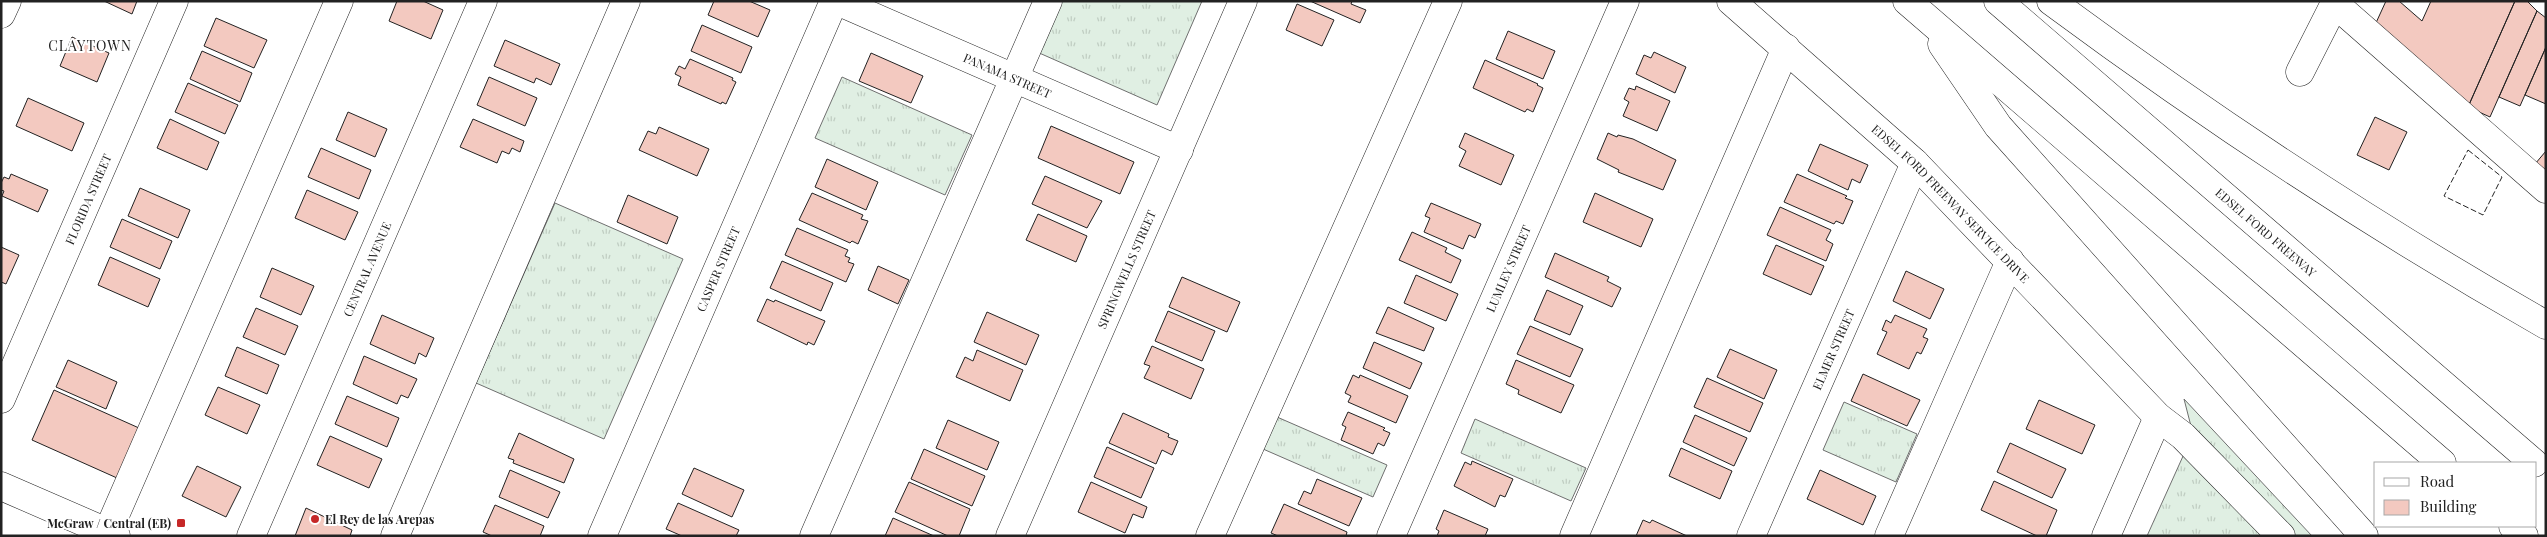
<svg xmlns="http://www.w3.org/2000/svg" width="2547" height="537" font-family="'Playfair Display',serif">
	<defs>
		<pattern id="grass-tufts" width="24" height="20" patternUnits="userSpaceOnUse" patternTransform="scale(1.25)"><rect width="24" height="20" fill="#e0efe3"/><path d="M3 7l-1-3M5 7V3M7 7l1-3M15 17l-1-3M17 17v-4M19 17l1-3" fill="none" stroke="#c0cdc2"/></pattern>
	</defs>
	<rect width="100%" height="100%" fill="#fff"/>
	<path fill="url(#grass-tufts)" stroke="#6f6f6f" d="M 1059,1 L 1202,1 L 1157,105 L 1037,52 Z
		M 842,77 L 972,135 L 945,195 L 815,138 Z
		M 555,203 L 683,259 L 604,439 L 476,383 Z
		M 2184,399 L 2312,536 L 2147,536 L 2193,434 Z
		M 1844,402 L 1917,434 L 1896,482 L 1823,450 Z
		M 1277,417 L 1387,465 L 1373,497 L 1263,449 Z
		M 1475,419 L 1586,468 L 1571,501 L 1461,453 Z"/>
	<path fill="#f3c9c0" stroke="#222" d="M 104,1 L 137,1 L 132,14 Z
		M 397,1 L 423,1 L 443,10 L 431,39 L 389,21 Z
		M 714,1 L 749,1 L 770,10 L 758,37 L 708,15 Z
		M 1310,1 L 1352,1 L 1351,4 L 1366,10 L 1360,23 Z
		M 2386,1 L 2399,1 L 2422,21 L 2431,1 L 2515,1 L 2468,107 L 2375,25 Z
		M 2515,1 L 2527,1 L 2537,11 L 2490,117 L 2468,107 Z
		M 1297,4 L 1334,20 L 1322,46 L 1286,30 Z
		M 2537,11 L 2546,18 L 2546,47 L 2520,106 L 2499,97 Z
		M 216,18 L 267,40 L 254,68 L 204,46 Z
		M 702,25 L 752,47 L 741,73 L 691,51 Z
		M 1508,31 L 1555,51 L 1543,79 L 1496,59 Z
		M 72,37 L 109,53 L 97,82 L 60,66 Z
		M 505,40 L 560,64 L 551,85 L 536,78 L 534,83 L 494,66 Z
		M 2546,47 L 2546,104 L 2525,95 Z
		M 202,51 L 252,73 L 240,102 L 190,79 Z
		M 1654,52 L 1686,67 L 1675,93 L 1636,74 L 1644,55 L 1651,58 Z
		M 871,53 L 923,76 L 911,103 L 859,81 Z
		M 690,59 L 733,78 L 732,80 L 736,82 L 726,104 L 722,102 L 721,104 L 678,85 L 681,77 L 675,74 L 679,66 L 685,69 Z
		M 1485,60 L 1538,84 L 1537,85 L 1543,88 L 1533,112 L 1527,109 L 1525,112 L 1473,88 Z
		M 489,77 L 537,98 L 525,126 L 477,105 Z
		M 188,83 L 238,105 L 225,134 L 175,112 Z
		M 1636,86 L 1670,101 L 1657,131 L 1623,116 L 1629,102 L 1624,99 L 1629,88 L 1635,90 Z
		M 28,98 L 84,123 L 72,151 L 16,126 Z
		M 348,112 L 387,129 L 375,157 L 336,140 Z
		M 2375,117 L 2407,132 L 2389,170 L 2357,155 Z
		M 170,119 L 219,142 L 207,170 L 157,148 Z
		M 473,119 L 524,141 L 520,152 L 512,148 L 509,154 L 502,151 L 497,163 L 460,147 Z
		M 1051,126 L 1134,162 L 1120,194 L 1038,158 Z
		M 659,127 L 709,149 L 697,176 L 639,150 L 648,131 L 656,134 Z
		M 1465,133 L 1514,155 L 1501,185 L 1459,166 L 1466,151 L 1459,147 Z
		M 1608,133 L 1617,137 L 1618,135 L 1633,139 L 1676,160 L 1663,190 L 1618,172 L 1619,170 L 1597,159 Z
		M 1820,144 L 1868,165 L 1860,183 L 1852,179 L 1848,190 L 1808,171 Z
		M 321,148 L 371,170 L 359,199 L 308,177 Z
		M 2546,151 L 2546,174 L 2535,164 Z
		M 827,159 L 878,182 L 866,210 L 815,187 Z
		M 11,174 L 48,190 L 38,212 L 2,196 L 4,191 L 1,190 L 1,183 L 4,177 L 9,179 Z
		M 1797,174 L 1847,196 L 1845,198 L 1853,201 L 1843,224 L 1836,221 L 1834,224 L 1784,202 Z
		M 1045,176 L 1102,201 L 1087,228 L 1032,204 Z
		M 140,188 L 190,210 L 178,238 L 128,216 Z
		M 307,190 L 358,212 L 345,240 L 295,218 Z
		M 812,193 L 863,215 L 861,219 L 868,221 L 858,244 L 852,241 L 850,243 L 799,220 Z
		M 1595,193 L 1653,219 L 1641,247 L 1583,222 Z
		M 628,195 L 678,217 L 667,244 L 617,222 Z
		M 1431,203 L 1481,224 L 1475,238 L 1469,235 L 1463,249 L 1424,232 L 1430,218 L 1425,216 Z
		M 1780,207 L 1831,230 L 1826,240 L 1833,244 L 1826,261 L 1767,235 Z
		M 1038,214 L 1087,236 L 1076,262 L 1026,240 Z
		M 122,219 L 172,241 L 160,269 L 110,247 Z
		M 797,228 L 848,250 L 845,256 L 850,258 L 848,262 L 854,264 L 846,282 L 785,255 Z
		M 1412,232 L 1447,248 L 1445,252 L 1461,260 L 1451,283 L 1399,260 Z
		M 1776,245 L 1824,266 L 1811,295 L 1763,274 Z
		M 1,247 L 19,255 L 6,284 L 1,282 Z
		M 1555,253 L 1609,277 L 1607,281 L 1621,288 L 1612,307 L 1545,277 Z
		M 110,257 L 160,279 L 148,307 L 98,285 Z
		M 782,261 L 833,283 L 821,311 L 770,288 Z
		M 878,266 L 909,280 L 898,304 L 868,290 Z
		M 272,268 L 314,286 L 301,315 L 260,297 Z
		M 1906,271 L 1944,289 L 1930,319 L 1893,301 Z
		M 1416,275 L 1458,294 L 1446,321 L 1404,303 Z
		M 1182,277 L 1240,302 L 1227,332 L 1169,307 Z
		M 1547,290 L 1583,306 L 1570,335 L 1534,320 Z
		M 767,299 L 774,302 L 775,300 L 825,321 L 814,345 L 808,342 L 807,345 L 757,321 Z
		M 1388,307 L 1434,328 L 1424,351 L 1376,333 Z
		M 256,308 L 298,326 L 285,355 L 243,337 Z
		M 1168,311 L 1215,331 L 1202,361 L 1155,341 Z
		M 987,312 L 1039,335 L 1026,365 L 974,342 Z
		M 382,315 L 434,338 L 426,357 L 419,353 L 415,364 L 370,344 Z
		M 1895,315 L 1927,329 L 1923,337 L 1928,339 L 1921,354 L 1917,352 L 1909,369 L 1877,354 L 1887,332 L 1882,330 L 1886,320 L 1891,323 Z
		M 1530,326 L 1583,349 L 1570,377 L 1517,354 Z
		M 1374,342 L 1422,363 L 1410,389 L 1363,368 Z
		M 1152,346 L 1204,369 L 1191,399 L 1144,378 L 1150,366 L 1144,364 Z
		M 237,347 L 279,365 L 267,394 L 225,376 Z
		M 1730,349 L 1777,370 L 1764,399 L 1717,377 Z
		M 977,350 L 1023,370 L 1010,401 L 956,377 L 965,357 L 973,361 Z
		M 364,356 L 417,379 L 408,398 L 401,395 L 397,404 L 353,384 Z
		M 68,360 L 117,382 L 106,409 L 56,387 Z
		M 1516,360 L 1574,385 L 1561,413 L 1518,394 L 1519,390 L 1506,384 Z
		M 1863,374 L 1920,400 L 1907,426 L 1851,401 Z
		M 1353,375 L 1359,378 L 1360,375 L 1408,396 L 1396,423 L 1348,402 L 1351,396 L 1345,393 Z
		M 1707,378 L 1763,403 L 1750,432 L 1694,407 Z
		M 218,387 L 260,405 L 247,434 L 205,415 Z
		M 54,390 L 139,428 L 117,478 L 32,440 Z
		M 347,396 L 399,418 L 387,447 L 335,424 Z
		M 2039,400 L 2095,425 L 2082,454 L 2026,429 Z
		M 1348,412 L 1385,428 L 1383,430 L 1390,433 L 1384,446 L 1378,443 L 1373,454 L 1341,440 L 1346,427 L 1342,425 Z
		M 1123,413 L 1169,434 L 1168,437 L 1178,441 L 1172,455 L 1162,450 L 1156,464 L 1109,443 Z
		M 1695,415 L 1747,438 L 1734,466 L 1683,442 Z
		M 948,420 L 999,442 L 987,470 L 936,448 Z
		M 519,433 L 574,459 L 564,483 L 513,463 L 514,460 L 508,458 Z
		M 330,436 L 382,459 L 369,488 L 317,465 Z
		M 2010,443 L 2066,469 L 2052,498 L 1997,472 Z
		M 1107,447 L 1154,468 L 1141,498 L 1094,477 Z
		M 1681,448 L 1732,471 L 1720,499 L 1669,476 Z
		M 924,449 L 985,476 L 972,506 L 911,479 Z
		M 1472,461 L 1513,479 L 1505,497 L 1500,495 L 1495,507 L 1454,486 L 1465,462 L 1471,465 Z
		M 197,466 L 241,487 L 226,517 L 182,496 Z
		M 694,468 L 744,490 L 732,517 L 682,494 Z
		M 510,470 L 560,492 L 548,518 L 499,497 Z
		M 1820,470 L 1876,496 L 1863,525 L 1807,499 Z
		M 1317,479 L 1362,498 L 1349,526 L 1298,504 L 1304,491 L 1311,494 Z
		M 1994,481 L 2057,510 L 2046,536 L 2037,536 L 1981,510 Z
		M 909,482 L 970,509 L 959,536 L 948,536 L 895,512 Z
		M 1091,482 L 1147,507 L 1143,518 L 1133,514 L 1125,533 L 1078,512 Z
		M 678,503 L 739,530 L 736,536 L 682,536 L 666,529 Z
		M 1284,504 L 1347,532 L 1346,536 L 1278,536 L 1271,533 Z
		M 495,505 L 544,526 L 540,536 L 492,536 L 483,532 Z
		M 306,508 L 352,530 L 350,536 L 295,536 Z
		M 1444,510 L 1488,529 L 1485,536 L 1437,536 L 1439,531 L 1436,529 Z
		M 893,518 L 934,536 L 885,536 Z
		M 1643,520 L 1650,523 L 1652,520 L 1687,536 L 1636,536 Z"/>
	<g fill="none" stroke-linecap="round" stroke-linejoin="round">
		<g stroke="#222" stroke-width="29">
			<g id="minor">
				<path id="s1" d="M 837,1 L 1179,150"/>
				<path id="s2" d="M 1731,1 L 1915,163 L 2158,417 L 2183,436 L 2281,536"/>
				<path d="M 2334,3 L 2546,189"/>
				<path d="M 1,14 L 7,1"/>
				<path d="M 2300,72 L 2336,1"/>
				<path id="s3" d="M 1,399 L 174,1"/>
				<path d="M 1,486 L 116,536"/>
				<path d="M 106,536 L 339,1"/>
				<path id="s4" d="M 251,536 L 483,1"/>
				<path d="M 395,536 L 626,1"/>
				<path id="s5" d="M 602,536 L 834,1"/>
				<path d="M 814,536 L 1048,1"/>
				<path id="s6" d="M 1010,536 L 1243,1"/>
				<path d="M 1210,536 L 1448,1"/>
				<path id="s7" d="M 1391,536 L 1625,1"/>
				<path d="M 1574,536 L 1786,48"/>
				<path id="s8" d="M 1751,536 L 1915,163"/>
				<path d="M 1889,536 L 2010,261"/>
				<path d="M 2106,536 L 2158,417"/>
			</g>
		</g>
		<g stroke="#222" stroke-width="29">
			<g id="highway">
				<path d="M 1907,1 L 2442,463"/>
				<path id="s9" d="M 1998,1 L 2534,463"/>
				<path d="M 2051,1 C 2209,118 2374,227 2546,325"/>
				<path d="M 1942,44 L 1998,126 L 2364,536"/>
				<path d="M 2513,526 L 2524,536"/>
			</g>
		</g>
		<use href="#minor" stroke="#fff" stroke-width="28"/>
		<use href="#highway" stroke="#fff" stroke-width="28"/>
		<path stroke="#222" stroke-width="1" stroke-dasharray="6 2.5" stroke-linecap="butt" d="M 2468,150 L 2502,177 L 2483,215 L 2444,196 Z"/>
	</g>
	<g fill="#c62828" stroke="#fff" stroke-width="2">
		<circle cx="315" cy="519" r="5"/>
		<rect x="176" y="518" width="10" height="10" rx="2.5"/>
	</g>
	<g text-anchor="middle" dominant-baseline="central" stroke-width="4" stroke-linejoin="round" paint-order="stroke">
		<g font-size="12" fill="#222" stroke="#fff">
			<text stroke="none"><textPath href="#s1" startOffset="186">PANAMA STREET</textPath></text>
			<text stroke="none"><textPath href="#s3" startOffset="218">FLORIDA STREET</textPath></text>
			<text stroke="none"><textPath href="#s2" startOffset="299">EDSEL FORD FREEWAY SERVICE DRIVE</textPath></text>
			<text stroke="none"><textPath href="#s9" startOffset="354">EDSEL FORD FREEWAY</textPath></text>
			<text stroke="none"><textPath href="#s4" startOffset="291">CENTRAL AVENUE</textPath></text>
			<text stroke="none"><textPath href="#s5" startOffset="291">CASPER STREET</textPath></text>
			<text stroke="none"><textPath href="#s7" startOffset="292">LUMLEY STREET</textPath></text>
			<text stroke="none"><textPath href="#s6" startOffset="291">SPRINGWELLS STREET</textPath></text>
			<text stroke="none"><textPath href="#s8" startOffset="204">ELMER STREET</textPath></text>
		</g>
		<g font-size="12" font-weight="bold" fill="#222" stroke="#fff" text-anchor="start">
			<text x="325" y="519">El Rey de las Arepas</text>
			<text x="171" y="523" text-anchor="end">McGraw / Central (EB)</text>
		</g>
		<g font-size="14" letter-spacing="1" fill="#222" stroke="#fff">
			<text x="90" y="45">CLAYTOWN</text>
		</g>
	</g>
	<rect width="2547" height="537" fill="none" stroke="#222222" stroke-width="5"/>
	<rect x="2374" y="462" width="162" height="65" fill="#ffffff" stroke="#a7a7a7"/>
	<rect x="2384" y="478" width="25" height="8" fill="#ffffff" stroke="#a7a7a7"/>
	<text x="2420" y="487" font-size="15" fill="#222222">Road</text>
	<rect x="2384" y="500" width="25" height="15" fill="#f3c9c0" stroke="#a7a7a7"/>
	<text x="2420" y="512" font-size="15" fill="#222222">Building</text>
</svg>
